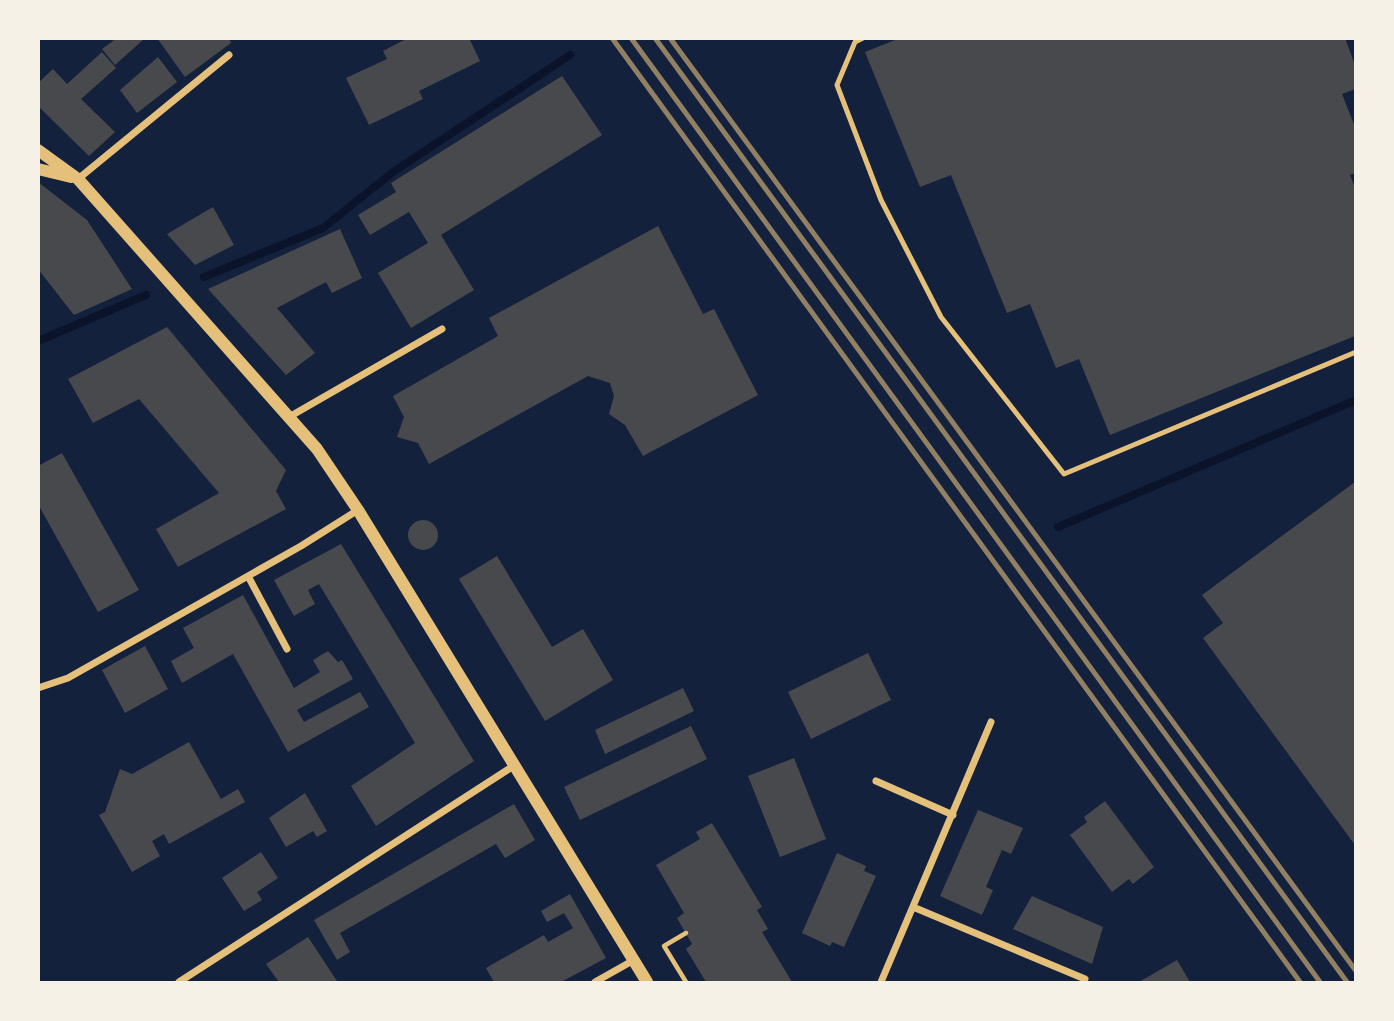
<svg xmlns="http://www.w3.org/2000/svg" width="1394" height="1021" font-family="Lato,sans-serif">
	<rect width="100%" height="100%" fill="#14213d"/>
	<g fill="none" stroke-linecap="round" stroke-linejoin="round">
		<path stroke="#0b132b" stroke-width="8" d="M 204,277 L 323,228 L 393,172 L 570,55
			M 38,341 L 146,295
			M 1058,527 L 1356,400"/>
	</g>
	<path fill="#48494c" d="M 117,38 L 145,38 L 115,65 L 102,49 Z
		M 157,38 L 229,38 L 231,43 L 185,77 Z
		M 408,38 L 469,38 L 480,61 L 419,91 L 423,99 L 369,125 L 346,78 L 387,59 L 383,51 Z
		M 900,38 L 1345,38 L 1355,65 L 1355,89 L 1342,94 L 1355,127 L 1355,173 L 1350,175 L 1355,188 L 1355,336 L 1110,435 L 1079,359 L 1056,368 L 1030,304 L 1007,313 L 951,175 L 920,187 L 865,52 Z
		M 102,52 L 116,68 L 81,99 L 115,132 L 89,156 L 38,106 L 38,83 L 53,69 L 67,84 Z
		M 158,57 L 177,82 L 137,113 L 120,90 Z
		M 562,76 L 602,135 L 441,235 L 474,290 L 411,328 L 378,273 L 428,243 L 409,212 L 370,235 L 358,215 L 396,192 L 391,183 Z
		M 38,182 L 87,220 L 132,289 L 74,315 L 38,269 Z
		M 213,207 L 234,245 L 195,265 L 167,234 Z
		M 658,226 L 703,314 L 714,309 L 758,395 L 643,456 L 625,425 L 609,414 L 614,396 L 610,383 L 588,376 L 429,464 L 418,443 L 397,437 L 404,417 L 393,396 L 498,336 L 489,318 Z
		M 340,229 L 362,278 L 332,293 L 326,282 L 277,308 L 315,353 L 286,375 L 208,289 Z
		M 167,327 L 286,470 L 276,491 L 286,509 L 178,567 L 156,529 L 219,493 L 139,399 L 93,423 L 68,379 Z
		M 62,453 L 139,590 L 98,612 L 38,504 L 38,466 Z
		M 1355,482 L 1355,845 L 1203,638 L 1223,623 L 1202,595 Z
		M408 535a15 15 0 1 1 30 0a15 15 0 1 1-30 0Z
		M 341,544 L 474,761 L 376,826 L 351,786 L 415,743 L 319,584 L 308,590 L 315,604 L 294,616 L 274,580 Z
		M 497,556 L 552,647 L 583,629 L 613,680 L 545,721 L 459,579 Z
		M 243,595 L 294,688 L 320,672 L 313,660 L 328,651 L 338,662 L 342,660 L 353,679 L 297,710 L 304,722 L 360,692 L 369,707 L 288,752 L 233,654 L 182,683 L 171,661 L 194,648 L 183,628 Z
		M 145,646 L 168,689 L 125,713 L 102,670 Z
		M 868,653 L 891,700 L 811,739 L 788,692 Z
		M 683,688 L 694,711 L 605,754 L 595,730 Z
		M 691,726 L 707,759 L 580,820 L 564,787 Z
		M 189,742 L 221,799 L 238,789 L 245,802 L 169,844 L 164,834 L 152,841 L 160,856 L 132,872 L 99,815 L 105,812 L 120,769 L 132,774 Z
		M 794,758 L 826,839 L 780,857 L 748,776 Z
		M 305,793 L 327,831 L 317,837 L 313,831 L 286,847 L 269,818 Z
		M 1105,801 L 1154,867 L 1133,884 L 1129,879 L 1112,892 L 1070,835 L 1087,822 L 1084,817 Z
		M 514,804 L 535,840 L 505,858 L 496,844 L 340,933 L 350,952 L 337,960 L 314,920 Z
		M 978,810 L 1023,828 L 1011,854 L 1002,850 L 986,887 L 993,890 L 982,915 L 940,896 Z
		M 712,823 L 762,907 L 757,910 L 768,929 L 762,932 L 792,982 L 706,982 L 686,949 L 692,944 L 677,918 L 684,913 L 656,865 L 700,839 L 696,832 Z
		M 261,852 L 278,878 L 257,892 L 262,900 L 244,911 L 222,878 Z
		M 837,853 L 866,866 L 864,871 L 876,876 L 844,947 L 832,942 L 830,946 L 802,933 Z
		M 570,894 L 606,958 L 561,982 L 494,982 L 486,968 L 544,935 L 548,942 L 573,928 L 564,913 L 547,922 L 541,911 Z
		M 1032,896 L 1103,927 L 1092,964 L 1013,929 Z
		M 308,937 L 337,981 L 279,982 L 266,964 Z
		M 1177,960 L 1190,982 L 1139,982 Z"/>
	<g fill="none" stroke-linecap="round" stroke-linejoin="round">
		<path stroke="#e5c07b" stroke-width="4.5" d="M 686,933 L 664,946 L 686,982"/>
		<path stroke="#e5c07b" stroke-width="5" d="M 863,38 L 855,42 L 837,85 L 881,200 L 941,317 L 1064,474 L 1356,352"/>
		<path stroke="#e5c07b" stroke-width="7" d="M 78,179 L 229,55
			M 289,417 L 442,329
			M 248,576 L 287,649
			M 38,688 L 68,678 L 301,546 L 358,510
			M 876,781 L 953,815
			M 913,907 L 1085,979
			M 179,982 L 515,765
			M 595,982 L 634,960
			M 881,982 L 991,722"/>
		<path stroke="#e5c07b" stroke-width="12" d="M 38,150 L 78,179 L 317,449 L 358,510 L 647,982
			M 38,169 L 71,177"/>
		<path stroke="#918062" stroke-width="5" d="M 612,38 L 1300,982
			M 631,38 L 1320,982
			M 655,38 L 1347,982
			M 670,38 L 1356,971"/>
	</g>
	<rect width="1394" height="1021" fill="none" stroke="#f6f1e7" stroke-width="80"/>
</svg>
